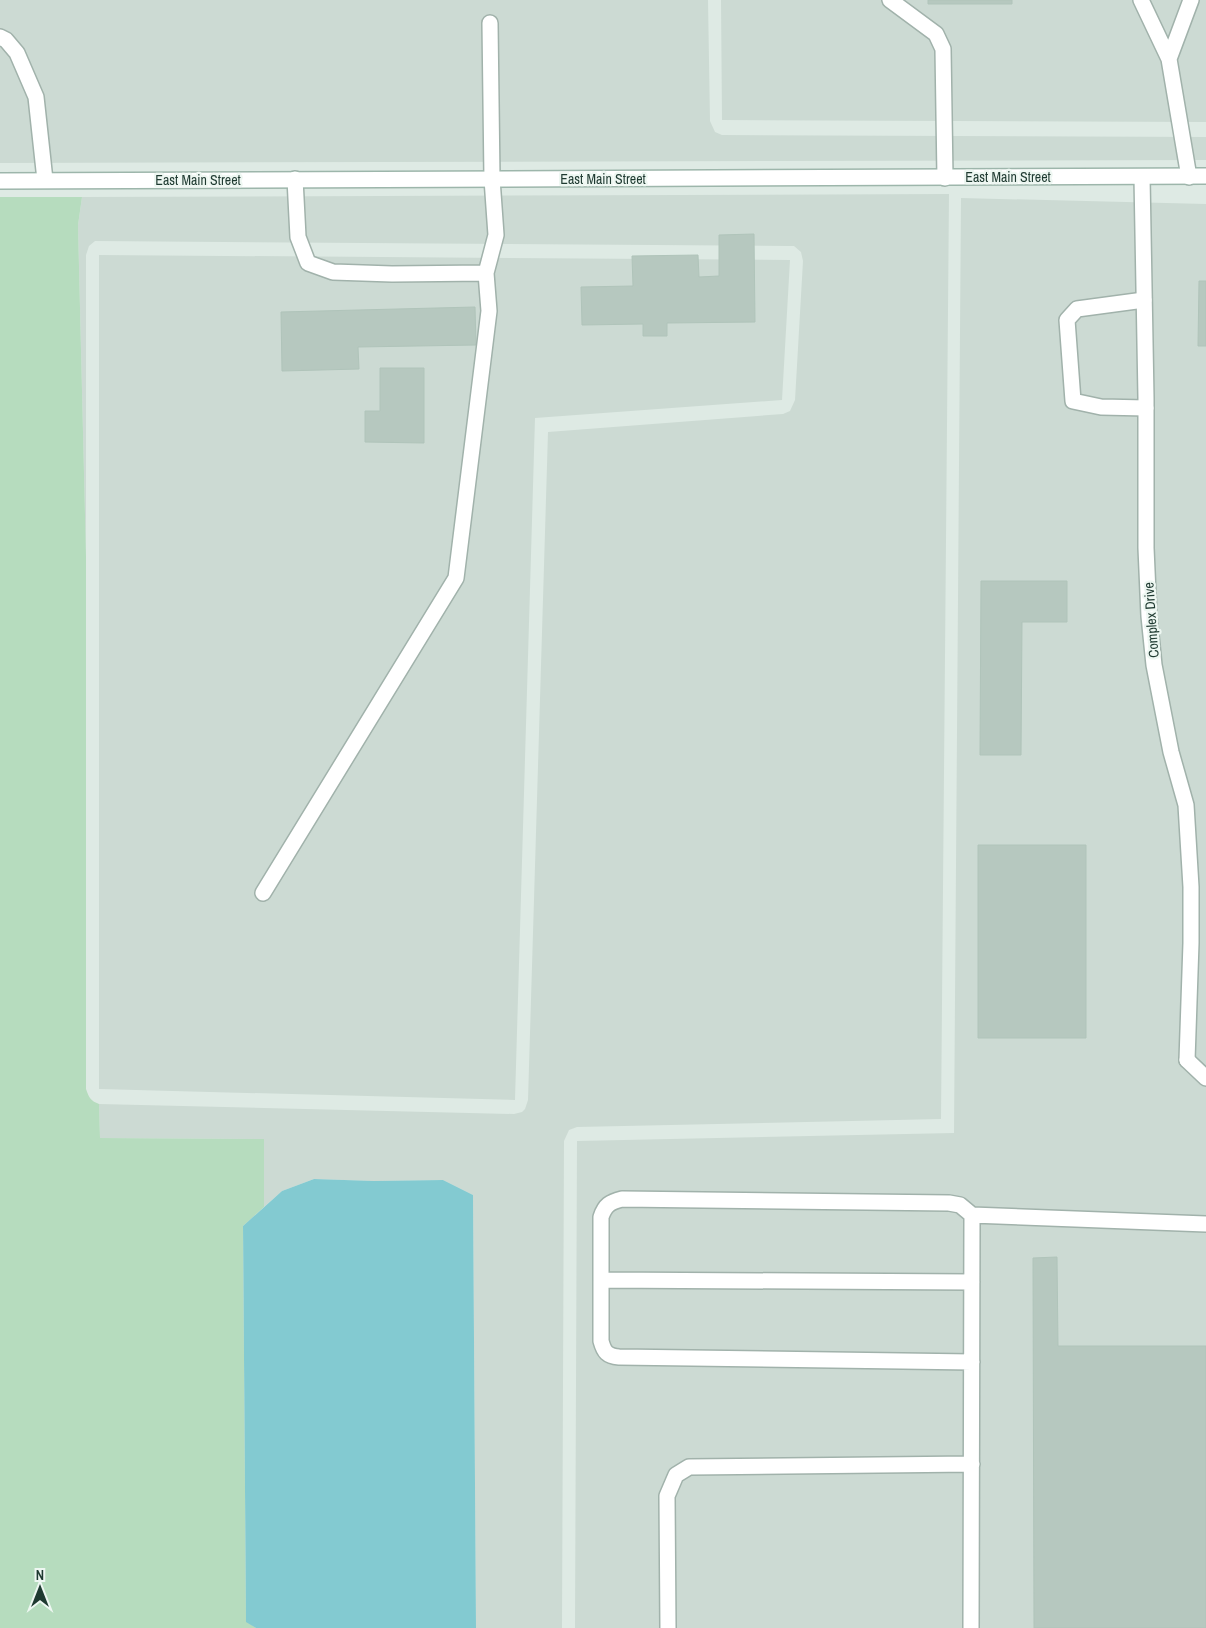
<svg xmlns="http://www.w3.org/2000/svg" width="1206" height="1628" font-family="'Archivo Narrow',sans-serif">
	<rect width="100%" height="100%" fill="#deeae4"/>
	<path fill="#ccdad3" d="M 0,0 L 708,0 L 710,121 L 715,132 L 722,135 L 1206,137 L 1206,160 L 0,163 Z
		M 721,0 L 1206,0 L 1206,122 L 722,120 Z
		M 949,194 L 941,1119 L 577,1127 L 569,1130 L 564,1141 L 562,1628 L 476,1628 L 473,1195 L 443,1180 L 374,1181 L 314,1179 L 282,1191 L 264,1207 L 264,1139 L 100,1138 L 99,1104 L 514,1114 L 522,1112 L 525,1109 L 528,1100 L 548,432 L 783,414 L 790,411 L 795,400 L 803,261 L 801,252 L 794,246 L 790,246 L 95,241 L 89,246 L 86,255 L 86,556 L 78,225 L 82,197 Z
		M 961,198 L 1206,204 L 1206,1628 L 575,1628 L 577,1141 L 954,1133 Z
		M 99,255 L 790,260 L 782,400 L 535,418 L 515,1100 L 99,1089 Z"/>
	<path fill="#b6dcbe" d="M 0,197 L 82,197 L 78,225 L 86,556 L 86,1089 C 89,1098 91,1101 99,1104 L 100,1138 L 264,1139 L 264,1207 L 243,1226 L 246,1621 L 256,1628 L 0,1628 Z"/>
	<path fill="#83cad1" d="M 314,1179 L 374,1181 L 443,1180 L 473,1195 L 476,1628 L 256,1628 L 246,1622 L 243,1226 L 282,1191 Z"/>
	<path fill="#b6c8bf" stroke="#b0c4ba" d="M 928,0 L 1012,0 L 1012,4 L 928,4 Z
		M 754,234 L 755,322 L 667,323 L 667,336 L 643,336 L 643,324 L 582,325 L 581,287 L 633,286 L 632,256 L 698,255 L 699,277 L 719,276 L 719,235 Z
		M 1199,281 L 1206,281 L 1206,346 L 1198,346 Z
		M 475,307 L 476,345 L 358,347 L 359,369 L 282,371 L 281,312 Z
		M 380,368 L 424,368 L 424,443 L 365,442 L 365,411 L 380,411 Z
		M 981,581 L 1067,581 L 1067,622 L 1022,622 L 1021,755 L 980,755 Z
		M 978,845 L 1086,845 L 1086,1038 L 978,1038 Z
		M 1057,1257 L 1058,1346 L 1206,1346 L 1206,1628 L 1034,1628 L 1033,1258 Z"/>
	<g fill="none" stroke-linecap="round" stroke-linejoin="round">
		<g stroke="#a1b2ab" stroke-width="18">
			<path id="lane" d="M 890,0 L 936,34 L 943,49 L 945,178
				M 1141,0 L 1169,59
				M 0,37 L 6,40 L 17,53 L 36,97 L 45,180
				M 1189,177 L 1169,59 L 1191,0
				M 295,179 L 298,237 L 308,263 L 333,272 L 392,274 L 486,273 L 496,235 L 492,179 L 490,23
				M 1144,300 L 1077,309 L 1067,320 L 1073,401 L 1101,407 L 1146,408
				M 263,893 L 456,578 L 489,311 L 486,273
				M 1187,1060 L 1206,1078
				M 601,1280 L 972,1282
				M 972,1362 L 619,1357 C 607,1356 604,1352 601,1341 L 601,1217 C 605,1205 610,1202 622,1199 L 949,1203 L 960,1205 L 972,1215
				M 668,1628 L 667,1496 L 676,1475 L 689,1467 L 972,1464
				M 971,1628 L 972,1215 L 1206,1224"/>
		</g>
		<g stroke="#a1b2ab" stroke-width="18">
			<path id="street" d="M 1142,177 L 1146,398 L 1146,548 L 1149,616 L 1154,665 L 1171,752 L 1186,805 L 1191,887 L 1191,943 L 1187,1060"/>
		</g>
		<g stroke="#9db6ab" stroke-width="18">
			<path id="secondary" d="M 0,181 L 1206,176"/>
		</g>
		<use href="#lane" stroke="#fff" stroke-width="15"/>
		<use href="#street" stroke="#fff" stroke-width="15"/>
		<use href="#secondary" stroke="#fff" stroke-width="15"/>
	</g>
	<g text-anchor="middle" dominant-baseline="central" stroke-width="4.5" stroke-linejoin="round" paint-order="stroke">
		<g font-size="14" fill="#1f3a31" stroke="#eef7f2">
			<text x="1008" y="177">East Main Street</text>
			<text x="603" y="179">East Main Street</text>
			<text x="198" y="180">East Main Street</text>
			<text transform="translate(1151 620) rotate(-94)">Complex Drive</text>
		</g>
	</g>
	<g transform="translate(40 1588)" stroke="#eef7f2" stroke-width="4" paint-order="stroke">
	<path d="M0-4L9 19L0 12L-9 19Z" fill="#1f3a31"/>
	<text y="-8" font-size="14" font-weight="bold" text-anchor="middle" fill="#1f3a31">N</text>
	</g>
</svg>
